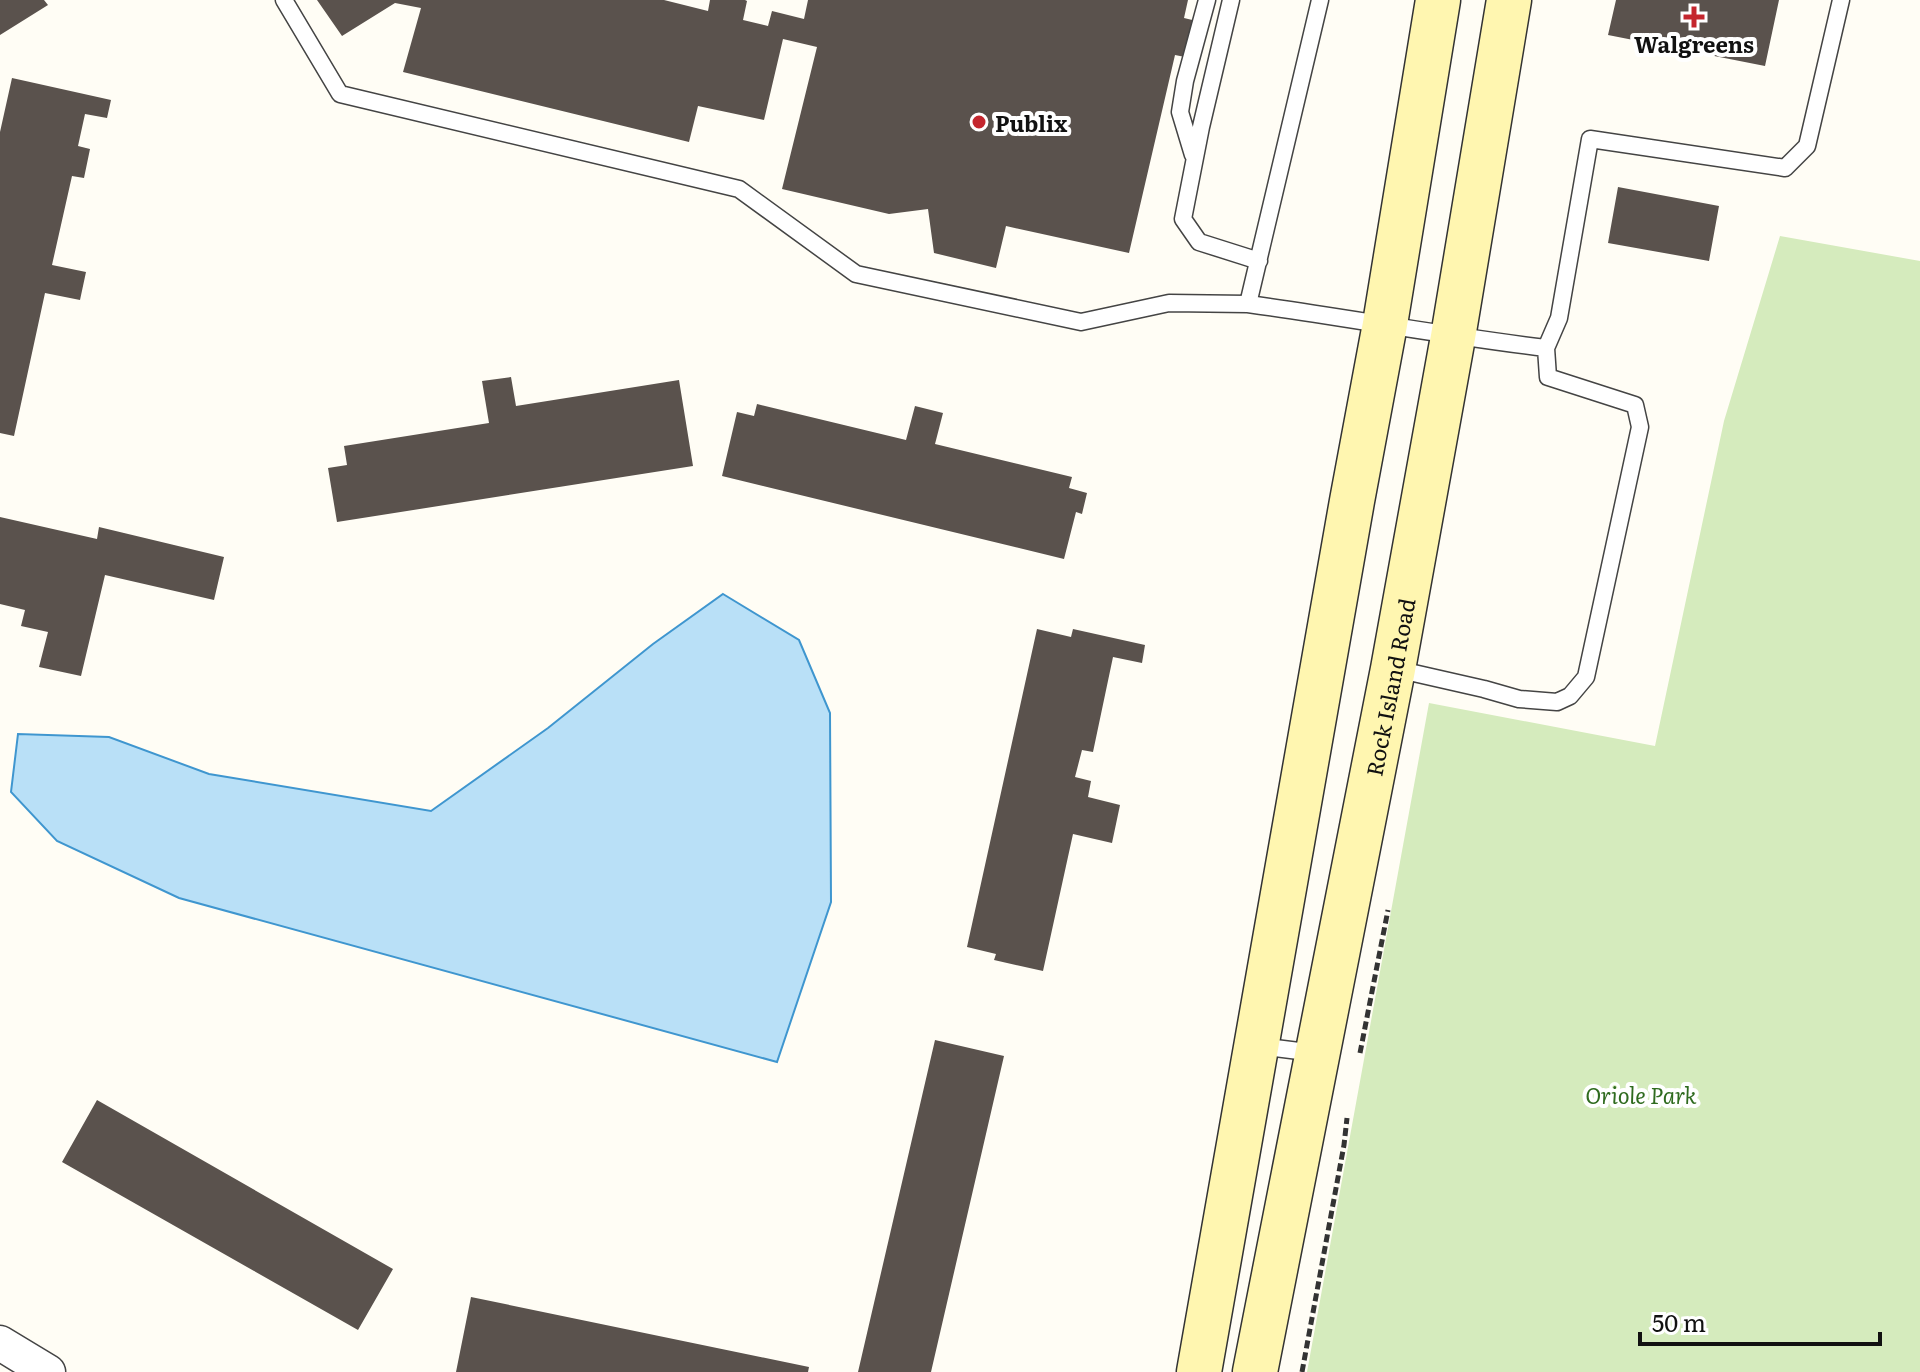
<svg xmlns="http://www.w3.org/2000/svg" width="1920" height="1372" font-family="Literata,serif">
	<rect width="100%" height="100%" fill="#fffdf5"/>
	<path fill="#d5ebbd" d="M 1780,236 L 1920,261 L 1920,1372 L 1307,1372 L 1429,703 L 1655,746 L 1724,421 Z"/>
	<path fill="#b9e0f7" stroke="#3f96cf" stroke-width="2" d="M 723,594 L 799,640 L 830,713 L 831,902 L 777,1062 L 179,898 L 57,841 L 11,792 L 18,734 L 109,737 L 209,774 L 431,811 L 548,728 L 653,644 Z"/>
	<path fill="#5a524d" d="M 0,0 L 44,0 L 48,5 L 0,35 Z
		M 317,0 L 664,0 L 708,11 L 710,0 L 745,0 L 747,1 L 743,20 L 768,26 L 772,11 L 804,19 L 808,0 L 1188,0 L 1184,18 L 1209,24 L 1200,60 L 1175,55 L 1129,253 L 1006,226 L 996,268 L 934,253 L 928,209 L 889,214 L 782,189 L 817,47 L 783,39 L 764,120 L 698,106 L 689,142 L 403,72 L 421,8 L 395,3 L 342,36 Z
		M 1616,0 L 1779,0 L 1765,66 L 1608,35 Z
		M 12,78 L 111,100 L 107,118 L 85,114 L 78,146 L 90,149 L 84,178 L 72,176 L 52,265 L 86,272 L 80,300 L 45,293 L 14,436 L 0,433 L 0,132 Z
		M 1618,187 L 1719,206 L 1709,261 L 1608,243 Z
		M 511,377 L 516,406 L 679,380 L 693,466 L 337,522 L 328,468 L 347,465 L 344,446 L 489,423 L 482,381 Z
		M 757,404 L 906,440 L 915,406 L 943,413 L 935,444 L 1072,477 L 1069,488 L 1087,493 L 1082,514 L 1076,512 L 1064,559 L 722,476 L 737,412 L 754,416 Z
		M 0,517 L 97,539 L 99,527 L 224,557 L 214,600 L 105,575 L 81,676 L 39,667 L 48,632 L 21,626 L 25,610 L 0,604 Z
		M 1037,629 L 1071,637 L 1073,629 L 1145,645 L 1142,663 L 1113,657 L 1093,752 L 1082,750 L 1075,777 L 1091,781 L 1088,797 L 1120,805 L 1112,843 L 1073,834 L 1043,971 L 994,960 L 996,954 L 967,947 Z
		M 935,1040 L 1004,1056 L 931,1372 L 858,1372 Z
		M 97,1100 L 393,1269 L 358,1330 L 62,1162 Z
		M 471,1297 L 809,1367 L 808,1372 L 456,1372 Z"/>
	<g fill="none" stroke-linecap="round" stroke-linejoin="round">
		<g stroke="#444" stroke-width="19">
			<path id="service" d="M 284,0 L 340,94 L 739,189 L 856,274 L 1081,322 L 1169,303 L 1248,304
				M 1231,0 L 1201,127 L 1183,219 L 1199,242 L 1259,261
				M 1320,0 L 1248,304 C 1348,318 1447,336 1546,348 L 1559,318 L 1590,139 L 1785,168 L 1807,146 L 1841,0
				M 1193,155 L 1180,112 L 1185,81 L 1207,0
				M 1396,669 L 1484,689 L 1519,699 L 1557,702 L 1570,696 L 1586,677 L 1640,427 L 1635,405 L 1548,377 L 1546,348
				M 1259,1046 L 1315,1053"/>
		</g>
		<g stroke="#444" stroke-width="37">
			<path id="minor" d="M 0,1343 L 48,1372"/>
		</g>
		<g stroke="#333" stroke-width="47">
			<g id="secondary">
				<path d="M 1199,1372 L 1352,501 L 1385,324 L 1438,0"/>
				<path id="s1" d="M 1255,1372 L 1393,669 L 1453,337 L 1509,0"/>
			</g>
		</g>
		<path stroke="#333" stroke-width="5" stroke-dasharray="8 4" stroke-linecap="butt" d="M 1360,1053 L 1388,910
			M 1302,1372 L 1344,1145 L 1347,1118"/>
		<use href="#service" stroke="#fff" stroke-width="16"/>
		<use href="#minor" stroke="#fff" stroke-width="34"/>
		<use href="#secondary" stroke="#fff6b0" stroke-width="44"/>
	</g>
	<g fill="#c4262e" stroke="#fff" stroke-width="3">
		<path d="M1690 5h8v8h8v8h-8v8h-8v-8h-8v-8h8z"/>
		<circle cx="979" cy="122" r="8"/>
	</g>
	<g text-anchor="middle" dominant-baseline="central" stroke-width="8" stroke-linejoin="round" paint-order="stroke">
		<g font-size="22" font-weight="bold" fill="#111" stroke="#fff">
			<text x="1694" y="43">Walgreens</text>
			<text x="995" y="122" text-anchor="start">Publix</text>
		</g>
		<g font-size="22" fill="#111" stroke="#fff">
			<text stroke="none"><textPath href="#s1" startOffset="698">Rock Island Road</textPath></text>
		</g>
		<g font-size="22" font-style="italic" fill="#2f6b1f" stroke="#fff">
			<text x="1641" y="1094">Oriole Park</text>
		</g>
	</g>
	<path d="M1640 1332v12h240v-12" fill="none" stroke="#111111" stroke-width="4"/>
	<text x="1652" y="1332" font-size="24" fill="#111111" stroke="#ffffff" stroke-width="6" paint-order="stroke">50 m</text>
</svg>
